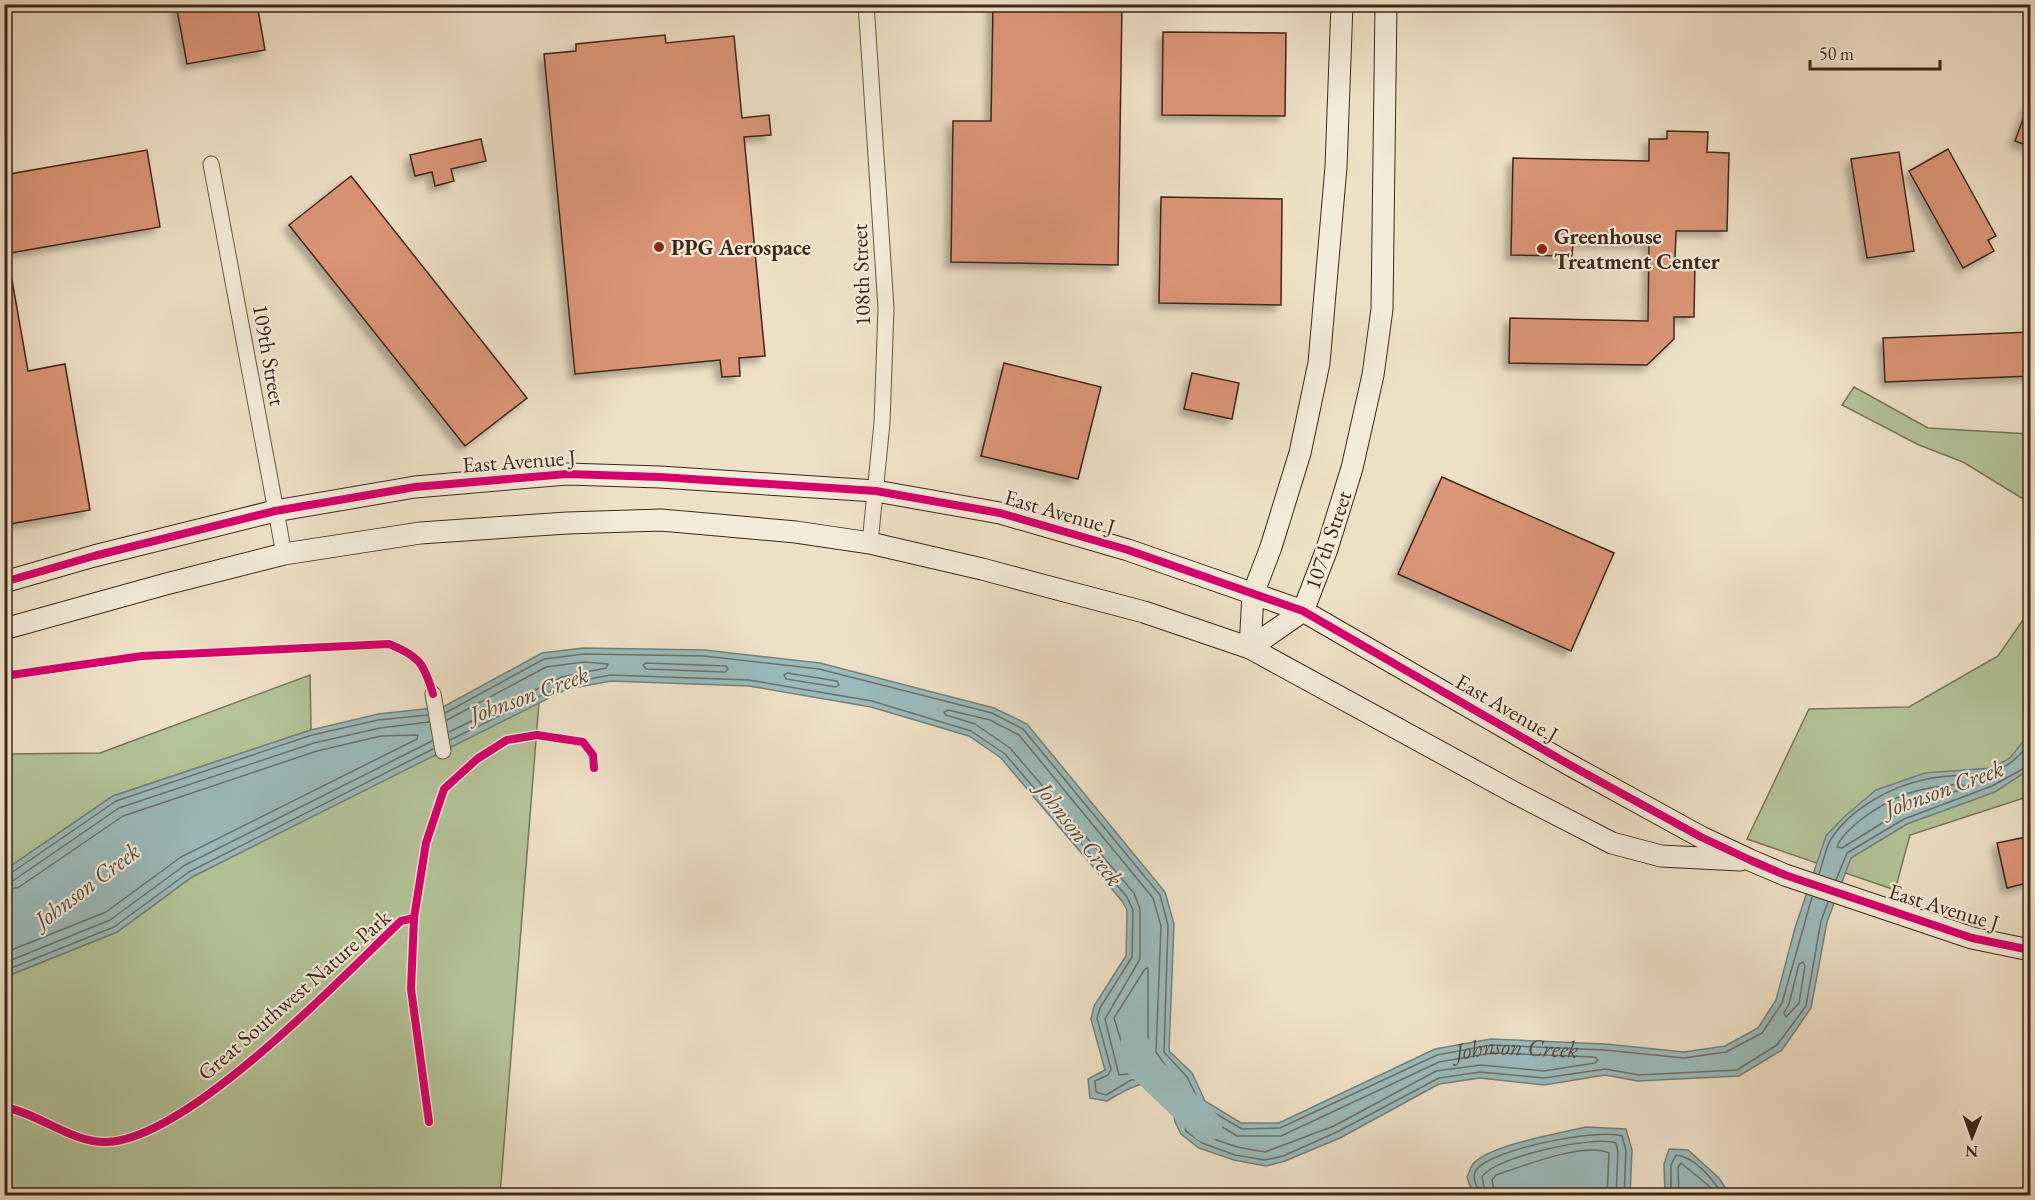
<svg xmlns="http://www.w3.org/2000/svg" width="2035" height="1200" font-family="'EB Garamond',serif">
	<defs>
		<filter id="shadow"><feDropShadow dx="-5.5" dy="5.5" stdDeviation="3" flood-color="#0004"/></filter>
	</defs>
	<rect width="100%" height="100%" fill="#eee0c6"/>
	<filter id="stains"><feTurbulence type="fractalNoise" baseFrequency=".00333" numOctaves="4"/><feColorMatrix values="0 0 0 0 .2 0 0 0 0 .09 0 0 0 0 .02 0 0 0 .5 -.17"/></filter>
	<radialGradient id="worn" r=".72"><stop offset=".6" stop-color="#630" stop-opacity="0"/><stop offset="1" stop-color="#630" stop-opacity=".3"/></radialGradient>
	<path fill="#b4c398" stroke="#7a7558" stroke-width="1.5" d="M 1854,387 L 1928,428 L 2030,434 L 2030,513 L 2025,500 L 1963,462 L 1919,445 L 1842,405 Z
		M 2030,610 L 2030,796 L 1910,835 L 1895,890 L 1747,839 L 1809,709 L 1909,707 L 1998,656 Z
		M 310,675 L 311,730 L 113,796 L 5,870 L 5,754 L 100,753 Z
		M 539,702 L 500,1195 L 5,1196 L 5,977 L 117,932 L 192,877 Z"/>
	<path fill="#9bbbbc" stroke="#76807b" stroke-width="1.5" d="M 583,648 L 705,650 L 820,663 L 994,708 L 1027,724 L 1165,892 L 1174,924 L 1169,1051 L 1192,1073 L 1205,1101 L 1241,1123 L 1279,1123 L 1435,1049 L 1491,1039 L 1605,1044 L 1684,1052 L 1725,1046 L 1758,1028 L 1776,1000 L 1795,928 L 1826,836 L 1844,817 L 1876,790 L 1925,773 L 1992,768 L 2010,758 L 2030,733 L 2030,769 L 1995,792 L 1907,824 L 1851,858 L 1827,922 L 1811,1008 L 1782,1050 L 1739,1076 L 1638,1081 L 1605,1075 L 1544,1085 L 1480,1078 L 1439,1084 L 1340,1138 L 1285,1161 L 1266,1166 L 1234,1160 L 1199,1148 L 1181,1134 L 1175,1122 L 1172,1102 L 1175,1085 C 1152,1075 1126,1089 1107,1101 L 1090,1098 L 1088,1079 L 1105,1070 L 1091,1019 L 1094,1006 L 1126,956 L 1127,910 L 1122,901 L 1001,758 L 969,736 L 871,707 L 749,686 L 611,681 L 567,689 L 192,877 L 117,932 L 5,977 L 5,870 L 113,796 L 311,730 L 378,714 L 443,707 L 542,653 Z
		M 1586,1127 L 1626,1129 L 1632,1150 L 1630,1195 L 1473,1195 L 1467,1177 C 1469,1173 1470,1168 1473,1164 C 1490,1145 1560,1133 1586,1127 Z
		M 1669,1149 L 1688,1150 L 1719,1178 L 1730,1195 L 1665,1195 L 1664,1164 Z"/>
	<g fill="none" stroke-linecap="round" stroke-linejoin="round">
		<g stroke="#6d716a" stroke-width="1.5">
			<path d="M 646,663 L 726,666 L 728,669 L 725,672 L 646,669 L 643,665 Z"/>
			<path d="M 787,673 L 837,681 L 839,685 L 836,687 L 786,679 L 784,675 Z"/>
			<path d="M 948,710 L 990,720 L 1019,735 L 1153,898 L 1161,926 L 1156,1052 L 1165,1065 L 1164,1069 L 1119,1075 L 1105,1019 L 1140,959 L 1140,909 L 1134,893 L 1010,748 L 975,724 L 946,715 L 944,712 Z"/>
			<path id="s1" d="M 445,713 L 544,659 L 584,654 L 704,656 L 819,669 L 992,713 L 1023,729 L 1160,895 L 1168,925 L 1164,1052 L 1187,1077 L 1201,1105 L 1242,1129 L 1280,1128 L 1437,1055 L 1491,1045 L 1605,1050 L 1684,1058 L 1726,1052 L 1762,1033 L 1782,1003 L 1812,897"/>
			<path d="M 447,720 L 546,667 L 584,662 L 608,664 L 606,668 L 562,677 L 449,732"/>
			<path d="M 450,740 L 565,684 L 610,675 L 749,680 L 872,701 L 971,731 L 1005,754 L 1127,897 L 1133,910 L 1132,957 L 1100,1008 L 1097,1018 L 1111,1069 L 1108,1075 L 1095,1081 L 1096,1092 L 1106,1095 L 1131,1080 L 1171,1077 L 1181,1084 L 1178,1103 L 1186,1131 L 1202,1143 L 1235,1155 L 1265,1160 L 1283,1156 L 1337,1132 L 1439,1078 L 1480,1072 L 1544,1078 L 1605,1069 L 1639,1075 L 1737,1070 L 1777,1045 L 1806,1006 L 1821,921 L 1828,902"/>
			<path d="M 1961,784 L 1964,786 L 1962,789 L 1900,812 L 1842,848 L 1837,847 C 1840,838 1851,828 1858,822 C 1892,795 1918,787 1961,784 Z"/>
			<path d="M 1819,874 C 1823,863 1825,849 1831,839 C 1851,808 1892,786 1927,779 C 1976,769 1994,788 2030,743"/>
			<path d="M 4,875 L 14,871 L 116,801 L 312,735 L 378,720 L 428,715"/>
			<path d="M 1836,880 L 1847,853 L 1904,819 L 1992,786 L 2030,765"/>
			<path d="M 4,882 L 14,880 L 119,808 L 314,743 L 380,728 L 429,722"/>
			<path d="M 4,891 L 19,887 L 123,816 L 317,751 L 381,736 L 418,735 L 417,739 L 181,857 L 106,912 L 4,953"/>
			<path d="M 1803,962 L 1805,966 L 1799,1003 L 1786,1017 L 1784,1013 L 1789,1004 L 1799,964 Z"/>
			<path d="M 4,963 L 110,920 L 185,865 L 432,741"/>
			<path d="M 1148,968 L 1148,1060 L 1128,1063 L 1114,1018 L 1145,969 Z"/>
			<path d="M 4,971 L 114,927 L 189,872 L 433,749"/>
			<path d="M 1492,1053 L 1595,1057 L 1598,1060 L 1595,1063 L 1544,1071 L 1481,1065 L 1436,1071 L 1334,1126 L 1265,1152 L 1237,1147 L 1205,1136 L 1191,1125 L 1186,1106 L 1190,1104 L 1198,1112 L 1237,1136 L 1281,1136 L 1439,1062 Z"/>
			<path d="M 1479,1196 C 1478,1186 1470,1177 1477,1169 C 1493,1149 1598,1128 1622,1136 L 1626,1151 L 1624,1196"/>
			<path d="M 1486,1196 L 1482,1177 C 1493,1157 1595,1135 1616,1143 L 1618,1152 L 1616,1196"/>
			<path d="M 1495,1196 L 1492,1180 L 1496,1175 C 1520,1167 1586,1141 1609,1153 L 1607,1196"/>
			<path d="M 1671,1196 L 1671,1165 L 1676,1155 C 1695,1157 1713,1179 1723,1196"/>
			<path d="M 1679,1196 L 1678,1167 L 1681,1163 L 1709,1186 L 1714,1196"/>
		</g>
		<path stroke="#9bbbbc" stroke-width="32" d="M 1135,1048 L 1140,1063 L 1206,1126"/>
	</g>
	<path fill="#db9577" stroke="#3f2719" stroke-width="1.5" filter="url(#shadow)" d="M 176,4 L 257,4 L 265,50 L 187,64 Z
		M 993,4 L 1122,4 L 1118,265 L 951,262 L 953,121 L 991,121 Z
		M 1163,32 L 1286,33 L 1285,116 L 1162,115 Z
		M 665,35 L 666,43 L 734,36 L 742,118 L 769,115 L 771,135 L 744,137 L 765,356 L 739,358 L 740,376 L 722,377 L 720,360 L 575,374 L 544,54 L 576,51 L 576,44 Z
		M 2029,103 L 2031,103 L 2031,147 L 2015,141 Z
		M 1667,131 L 1708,132 L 1707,152 L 1729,153 L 1727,231 L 1676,231 L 1675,259 L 1695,260 L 1694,317 L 1674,317 L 1674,339 L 1647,365 L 1509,363 L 1510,318 L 1648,321 L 1649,243 L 1573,242 L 1572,256 L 1511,255 L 1513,158 L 1649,161 L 1649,139 L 1667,139 Z
		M 481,139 L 486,161 L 451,169 L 454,181 L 435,186 L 432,172 L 415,176 L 410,155 Z
		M 1948,149 L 1996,236 L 1988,240 L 1994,251 L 1963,268 L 1909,171 Z
		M 147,150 L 160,227 L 4,254 L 4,175 Z
		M 1899,152 L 1914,251 L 1867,258 L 1851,159 Z
		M 351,176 L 527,398 L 465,446 L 289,225 Z
		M 1161,197 L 1282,199 L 1281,305 L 1159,303 Z
		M 12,280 L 28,371 L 65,364 L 90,510 L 4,525 L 4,281 Z
		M 2031,332 L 2031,376 L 1885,382 L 1883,338 Z
		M 1004,363 L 1101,387 L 1078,479 L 981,456 Z
		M 1192,373 L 1239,383 L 1232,419 L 1184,409 Z
		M 1442,477 L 1614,553 L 1571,651 L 1398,574 Z
		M 2031,836 L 2031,882 L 2007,888 L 1997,843 Z"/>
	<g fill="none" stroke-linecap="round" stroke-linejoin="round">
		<g stroke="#6b5544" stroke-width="17">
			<path id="street" d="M 866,4 L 886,308 L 882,423 L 870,543
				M 211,164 L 284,554
				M 433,694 L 443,751"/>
		</g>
		<g stroke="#3f2719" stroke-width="23">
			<path id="secondary" d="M 4,582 L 94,556 L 275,511 L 415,487 L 567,474 L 660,477 L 876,491 L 1000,513 L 1128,550 L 1303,611 L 1570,765 L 1701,837 L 1750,860 L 1785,875 L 1972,938 L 2030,950
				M 4,629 L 166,584 L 284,554 L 420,533 L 567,523 L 661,520 L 796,532 L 870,543 L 982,569 L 1144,612 L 1250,648 L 1515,793 L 1612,843 L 1661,856 L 1740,860
				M 1250,648 L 1303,611 L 1327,549 L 1352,468 L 1373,375 L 1382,309 L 1386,4
				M 1250,648 L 1253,594 L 1271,547 L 1300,453 L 1319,363 L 1336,167 L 1342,4"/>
		</g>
		<use href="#street" stroke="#f4ebda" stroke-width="15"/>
		<use href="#secondary" stroke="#f4ebda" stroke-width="21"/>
		<g stroke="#f4ebda" stroke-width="11">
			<path id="cycleway" d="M 4,582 L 94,556 L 275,511 L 415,487 L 567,474 L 660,477 L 876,491 L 1000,513 L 1128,550 L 1303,611 L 1570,765 L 1701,837 L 1750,860 L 1785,875 L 1972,938 L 2030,950
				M 4,676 L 142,656 L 389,644 C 419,656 424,663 433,694
				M 414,918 L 411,989 L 429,1122
				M 4,1107 C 38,1113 74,1144 107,1142 C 188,1139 340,979 401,921 L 414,918 L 426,843 L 444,789 L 477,759 L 507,740 L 537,735 L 583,742 L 593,755 L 594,768"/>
		</g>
		<use href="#cycleway" stroke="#d6006c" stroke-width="8"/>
	</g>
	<g fill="#8f2418" stroke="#f4ebda" stroke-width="2">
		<circle cx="659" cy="247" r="6"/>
		<circle cx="1542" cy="249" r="6"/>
	</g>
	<g text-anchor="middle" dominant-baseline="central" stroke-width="4.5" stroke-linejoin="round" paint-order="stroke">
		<g font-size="22" font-weight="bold" fill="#3f2719" stroke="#f4ebda" text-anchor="start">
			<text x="1554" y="236">Greenhouse<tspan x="1554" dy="25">Treatment Center</tspan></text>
			<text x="671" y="247">PPG Aerospace</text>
		</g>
		<g font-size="22" fill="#3f2719" stroke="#f4ebda">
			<text transform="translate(861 275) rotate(-92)">108th Street</text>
			<text transform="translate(269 355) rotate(80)">109th Street</text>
			<text transform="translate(519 461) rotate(-4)">East Avenue J</text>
			<text transform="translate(1060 512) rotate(16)">East Avenue J</text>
			<text transform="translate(1328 540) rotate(-71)">107th Street</text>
			<text transform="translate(1507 708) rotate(30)">East Avenue J</text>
			<text transform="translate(1944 907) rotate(17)">East Avenue J</text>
			<text transform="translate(294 995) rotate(-41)">Great Southwest Nature Park</text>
		</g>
		<g font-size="24" font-style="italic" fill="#564c42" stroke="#f4ebda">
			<text transform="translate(529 694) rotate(-20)">Johnson Creek</text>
			<text transform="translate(1944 788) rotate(-20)">Johnson Creek</text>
			<text transform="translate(1080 834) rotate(52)">Johnson Creek</text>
			<text transform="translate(87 885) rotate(-37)">Johnson Creek</text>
			<text stroke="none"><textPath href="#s1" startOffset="1380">Johnson Creek</textPath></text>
		</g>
	</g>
	<rect width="2035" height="1200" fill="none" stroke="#eee0c6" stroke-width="24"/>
	<rect x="6" y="6" width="2023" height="1188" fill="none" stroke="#3f2719" stroke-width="3"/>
	<rect x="12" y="12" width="2011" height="1176" fill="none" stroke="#3f2719" stroke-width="1.5"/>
	<g transform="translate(1972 1137) rotate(181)" stroke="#f4ebda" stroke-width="4.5" paint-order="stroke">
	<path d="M0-4.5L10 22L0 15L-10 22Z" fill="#3f2719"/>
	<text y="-9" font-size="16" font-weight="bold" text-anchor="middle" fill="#3f2719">N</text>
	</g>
	<path d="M1810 60v9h130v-9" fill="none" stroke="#3f2719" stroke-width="3"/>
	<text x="1819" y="60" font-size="18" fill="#3f2719" stroke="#f4ebda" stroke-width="4.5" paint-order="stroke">50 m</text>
	<rect width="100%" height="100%" filter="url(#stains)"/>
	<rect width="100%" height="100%" fill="url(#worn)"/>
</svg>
